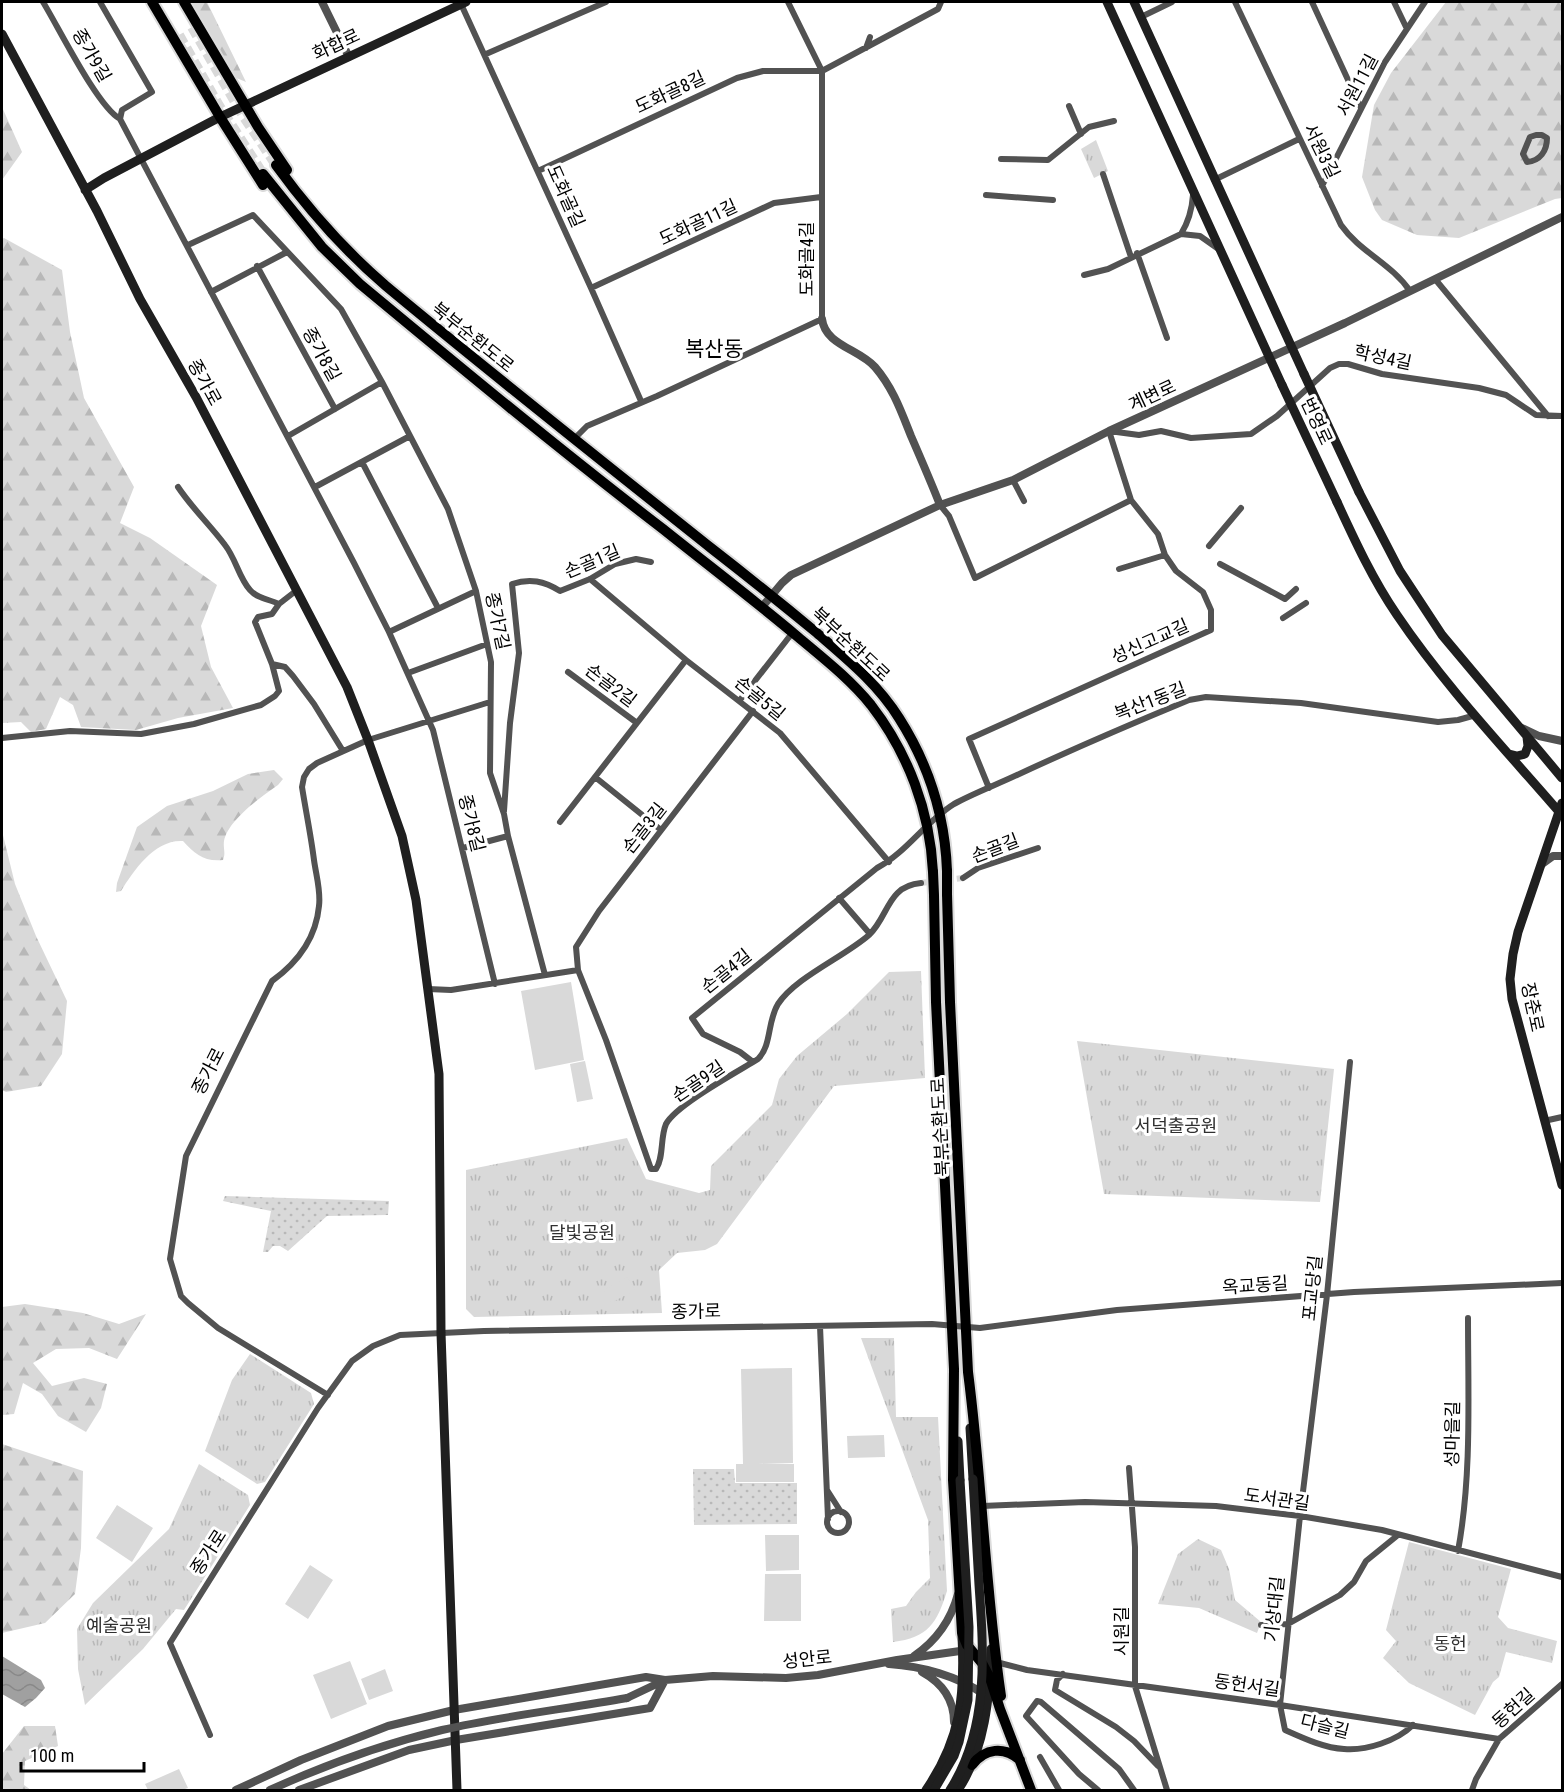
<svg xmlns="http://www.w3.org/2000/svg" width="1564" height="1792" font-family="'Roboto Condensed','Noto Sans KR',sans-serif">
	<defs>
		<pattern id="grass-dots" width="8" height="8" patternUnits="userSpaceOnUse" patternTransform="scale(1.5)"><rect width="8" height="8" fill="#d9d9d9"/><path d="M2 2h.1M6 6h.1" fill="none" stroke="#b8b8b8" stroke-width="1.8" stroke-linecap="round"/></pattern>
		<pattern id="forest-firs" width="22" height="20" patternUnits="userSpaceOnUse" patternTransform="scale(1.5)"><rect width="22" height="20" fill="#d9d9d9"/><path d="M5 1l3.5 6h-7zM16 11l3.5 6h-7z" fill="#b8b8b8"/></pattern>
		<pattern id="park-tufts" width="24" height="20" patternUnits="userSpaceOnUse" patternTransform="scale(1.5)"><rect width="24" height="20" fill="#d9d9d9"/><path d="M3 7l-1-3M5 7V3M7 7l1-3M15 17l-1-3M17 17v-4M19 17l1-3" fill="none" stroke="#b8b8b8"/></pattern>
		<pattern id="water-waves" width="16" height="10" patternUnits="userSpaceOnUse" patternTransform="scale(1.5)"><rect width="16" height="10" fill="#a0a0a0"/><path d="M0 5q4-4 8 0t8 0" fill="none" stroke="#888"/></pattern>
	</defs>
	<rect width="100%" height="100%" fill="#fff"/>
	<path fill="url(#grass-dots)" d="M 225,1196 L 389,1201 L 388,1215 L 327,1216 L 288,1251 L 280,1246 L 273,1246 L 268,1252 L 263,1252 L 271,1211 L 223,1201 Z
		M 693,1469 L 734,1469 L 735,1483 L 797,1483 L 797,1524 L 694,1525 Z"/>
	<path fill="url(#forest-firs)" d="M 189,2 L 207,2 L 246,82 L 234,77 Z
		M 1446,2 L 1562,2 L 1562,198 L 1555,199 L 1459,238 L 1417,235 L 1382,220 L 1375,210 L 1362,177 L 1374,105 L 1391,73 Z
		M 2,107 L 22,152 L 2,180 Z
		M 4,238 L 62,270 L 70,332 L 84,398 L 134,487 L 120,523 L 150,538 L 217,585 L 201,626 L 211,667 L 233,708 L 178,718 L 136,730 L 81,727 L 73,705 L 60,697 L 46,729 L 31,732 L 21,722 L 2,723 L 2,239 Z
		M 274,770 L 283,779 L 278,785 C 261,797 228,820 224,841 C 223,848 226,853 223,860 C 204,862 195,854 183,841 C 155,839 134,870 121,891 L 116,892 L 117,883 L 137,827 L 167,806 L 213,791 L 248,774 Z
		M 2,831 L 15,884 L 36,936 L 67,1001 L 62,1054 L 41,1086 L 6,1092 L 2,1090 Z
		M 25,1304 L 83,1313 L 119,1324 L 146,1314 L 117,1359 L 89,1348 L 56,1349 L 33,1363 L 52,1386 L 84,1378 L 107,1384 L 101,1408 L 86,1432 L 58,1416 L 42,1394 L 23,1383 L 14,1414 L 2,1415 L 2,1307 Z
		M 2,1444 L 83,1471 L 81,1548 L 75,1594 L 45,1623 L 2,1633 Z
		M 24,1726 L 55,1726 L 58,1746 L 25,1761 L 24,1785 L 31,1790 L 2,1790 L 2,1754 Z"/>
	<path fill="url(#park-tufts)" d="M 1096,140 L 1108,171 L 1094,178 L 1081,149 Z
		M 921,971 L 925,1078 L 834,1086 L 717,1244 L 705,1250 L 677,1253 L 659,1270 L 662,1313 L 474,1317 L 466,1309 L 466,1170 L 627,1138 L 646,1179 L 699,1193 L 710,1190 L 711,1166 L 772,1105 L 779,1079 L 797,1056 L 847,1014 L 889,972 Z
		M 1077,1041 L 1334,1069 L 1320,1202 L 1104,1194 Z
		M 861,1338 L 894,1338 L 896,1417 L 938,1417 L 947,1591 C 937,1623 928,1638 893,1642 L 891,1609 L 906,1606 L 916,1592 L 930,1578 L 928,1520 Z
		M 250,1354 L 311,1393 L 314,1404 L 265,1482 L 257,1484 L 205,1451 L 232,1380 Z
		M 199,1464 L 248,1495 L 250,1505 L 184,1610 L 176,1609 L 143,1649 L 85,1705 L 78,1669 L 77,1629 L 93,1603 L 169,1529 Z
		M 1198,1539 L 1221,1550 L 1229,1569 L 1235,1600 L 1261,1622 L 1257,1633 L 1199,1608 L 1158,1604 L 1178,1554 Z
		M 1409,1542 L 1511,1569 L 1498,1617 L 1508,1628 L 1557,1641 L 1552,1663 L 1506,1652 L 1499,1677 L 1493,1682 L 1475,1715 L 1409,1683 L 1383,1658 L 1396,1641 L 1386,1630 Z"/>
	<path fill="#d9d9d9" d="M 571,982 L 584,1060 L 535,1070 L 521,991 Z
		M 585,1061 L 593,1099 L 577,1102 L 570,1064 Z
		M 627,1277 L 635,1290 L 611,1303 L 604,1290 Z
		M 792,1368 L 793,1463 L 758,1464 L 794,1464 L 794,1482 L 736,1482 L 736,1464 L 743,1464 L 741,1369 Z
		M 884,1435 L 885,1457 L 848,1458 L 847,1436 Z
		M 117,1505 L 153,1528 L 132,1562 L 96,1538 Z
		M 765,1535 L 799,1535 L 799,1570 L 766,1571 Z
		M 310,1565 L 333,1580 L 308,1619 L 285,1604 Z
		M 765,1574 L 801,1574 L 801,1621 L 764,1621 Z
		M 350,1661 L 367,1704 L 331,1719 L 313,1675 Z
		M 385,1669 L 393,1691 L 369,1700 L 361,1679 Z
		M 179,1769 L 188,1788 L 182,1790 L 148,1790 L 145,1784 Z"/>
	<path fill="url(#water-waves)" d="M 2,1656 L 41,1680 L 45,1688 L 36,1698 L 25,1707 L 2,1694 Z"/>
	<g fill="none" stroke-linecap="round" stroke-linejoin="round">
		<path stroke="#d9d9d9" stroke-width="6" stroke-dasharray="6 3" stroke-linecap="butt" d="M 921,883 L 963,878"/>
		<path stroke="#d9d9d9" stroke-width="10" stroke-dasharray="10 5" stroke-linecap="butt" d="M 192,27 L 242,114 L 276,165
			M 179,35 L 218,104 L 263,174"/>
		<g stroke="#dbdbdb" stroke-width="14">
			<path id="primary" d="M 152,2 L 220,117 L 263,185
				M 184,2 L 258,127 L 287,170
				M 276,165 C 308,209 344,250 386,286 C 493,375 602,461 711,548 C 747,576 782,604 817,633 C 847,659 878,684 899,718 C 929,765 945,815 947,871
				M 263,174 L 322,247 L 360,284 C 460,367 560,450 663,529 C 708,565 754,600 798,637 C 823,658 850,679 871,705 C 908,753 930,811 933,872
				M 947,894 L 950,1002 L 968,1372 C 982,1480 985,1588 1001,1696
				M 934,895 L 936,1002 L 954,1369 L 953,1480 L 962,1633 L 967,1645 L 982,1663 L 990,1678 L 1000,1709 L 1031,1790
				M 972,1765 C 985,1748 1004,1746 1020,1760"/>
		</g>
		<path stroke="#525252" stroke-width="6" d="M 43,2 C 59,28 97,106 120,119
			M 100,2 L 152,92 L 122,110 L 120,119 L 354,563 L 389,632 L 433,730 L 495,984
			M 1235,2 L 1341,225 C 1360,252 1392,264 1410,291
			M 1312,2 L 1361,108
			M 1394,2 L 1407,29
			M 461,4 L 591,288 L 641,401
			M 1141,17 L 1172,2
			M 866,48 L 870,37
			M 486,54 L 606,2
			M 1069,106 L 1081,134
			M 1536,135 L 1542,135 L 1547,138 C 1547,151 1540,161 1527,162 L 1523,154 L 1530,137 Z
			M 1001,159 L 1048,160 L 1089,127 L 1114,121
			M 538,171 L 737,78 L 763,71 L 822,71 L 938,9 L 941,2
			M 1103,174 L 1131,257
			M 1214,180 L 1299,139
			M 1322,186 L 1385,62 L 1425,2
			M 986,195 L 1053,200
			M 1181,234 C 1189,221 1192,210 1193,195
			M 188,245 L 253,215 L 341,309 L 382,382 L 448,509 L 476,591 L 491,662 L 490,773 L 504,814 L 508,836 L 545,975
			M 1137,253 L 1167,338
			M 257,266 L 335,409
			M 1084,275 L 1108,269 L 1181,234 L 1200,236 L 1217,248
			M 1435,279 L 1548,416
			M 591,288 L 774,203 L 821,197
			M 211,292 L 287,252
			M 288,436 L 382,382
			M 574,439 L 587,426 L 657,396 L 822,319 L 822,71 L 788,2
			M 362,462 L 438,608
			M 1013,480 L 1024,501
			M 178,487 C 192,508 210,525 225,545 C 236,559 239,578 250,590 C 258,599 269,599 279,604
			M 315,487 L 410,436
			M 940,505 L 949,516 L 975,578 L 1131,500
			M 1209,546 L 1241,508
			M 1220,564 L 1285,599 L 1296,589
			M 1119,569 L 1165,555
			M 590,579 L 686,660 L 780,733 L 889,862
			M 1283,618 L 1306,603
			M 389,632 L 476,591
			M 272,664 L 285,667 L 293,676 L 314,704 L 343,751
			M 568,672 L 637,723
			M 408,673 L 487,644
			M 740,700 L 793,632
			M 753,711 L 599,911 L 576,947 L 578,970 L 606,1040 L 651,1169 L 656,1169 C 664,1157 660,1138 666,1124 C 676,1105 737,1072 758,1059 C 772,1045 767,1022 778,1004 C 796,977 844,957 869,935 C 889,916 887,886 921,883
			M 2,738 L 70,731 L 141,734 L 194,724 L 261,705 L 275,696 L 279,691 L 272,664 L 255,622 L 258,617 L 272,614 L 279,604 L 297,590
			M 595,777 L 661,830
			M 989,788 L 969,739 L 1211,630 L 1211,610 L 1203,592 L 1176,571 L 1165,555 L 1158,534 L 1131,500 L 1109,431 L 1139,435 L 1161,431 L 1191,438 L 1251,434 L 1277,416 L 1330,368 L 1339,364 L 1348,364 L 1382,374 L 1479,388 L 1506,395 L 1536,415 L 1562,416
			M 504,811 L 510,723 L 519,653 L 512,584 C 530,578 544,581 560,591 L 590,579 L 615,564 L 636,559 L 651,562
			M 560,822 L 686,660
			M 463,848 L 508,836
			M 963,878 L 978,868 L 1038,848
			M 839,898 L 870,934
			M 428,989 L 451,990 L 578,970
			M 753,1062 L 740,1052 L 703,1034 L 692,1018 L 877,868 C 907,852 925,822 954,804 C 974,793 996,785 1017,775 C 1073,749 1131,724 1189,700 L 1206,697 L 1301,703 L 1438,722 L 1458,720 L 1476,715
			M 1350,1062 L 1327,1295 L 1300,1516 L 1280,1705 L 1285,1730 C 1303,1738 1324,1748 1344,1749 C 1366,1751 1397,1741 1413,1725
			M 1544,1121 L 1562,1117
			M 820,1326 L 828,1519
			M 328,1395 L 218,1328 L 188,1303 L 181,1296 L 170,1259 L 186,1156 L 272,981 C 297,963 316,938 319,906 C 321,891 316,875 314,860 C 311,836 306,812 302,787 L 304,777 L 309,769 L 317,763 L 368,740 L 490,702
			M 1129,1468 L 1135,1547 L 1135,1686 L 1167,1790
			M 827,1490 L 841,1512
			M 982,1506 L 1085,1502 L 1216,1506 L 1300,1516 L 1382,1530 L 1562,1577
			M827 1522a11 11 0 1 1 22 0a11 11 0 1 1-22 0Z
			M 1458,1551 C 1472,1475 1468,1395 1468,1318
			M 1261,1625 L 1288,1624 L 1340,1595 L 1354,1582 L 1366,1561 L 1398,1535
			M 996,1662 L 1027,1670 L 1280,1705 L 1499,1739
			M 1063,1674 L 1057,1680 L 1055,1690 L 1116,1727 L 1134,1741 L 1158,1766
			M 210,1735 L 170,1643 L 318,1408 L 352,1361 L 373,1346 L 400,1335 L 484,1331 L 932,1324 L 980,1328 L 1117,1310 L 1354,1292 L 1562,1283
			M 1040,1757 L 1059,1790
			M 1098,1790 L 1079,1774 L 1026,1716 L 1037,1701 L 1041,1702 L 1119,1769 L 1134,1790
			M 1472,1790 L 1476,1779 L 1499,1739 L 1562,1684"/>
		<path stroke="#525252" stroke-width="8" d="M 322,2 L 349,57
			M 822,319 C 825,345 859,349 875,367 C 893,388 901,411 911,436 C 921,459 931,482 940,505
			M 762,607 L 782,583 L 791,575 L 940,505 L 1013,480 L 1109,431 L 1345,323 L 1562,217
			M 1522,728 L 1539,736 L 1562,741
			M 1542,864 L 1553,856 L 1562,856
			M 914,1656 C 936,1641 951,1620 958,1594
			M 889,1664 C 921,1666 958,1676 985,1695
			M 922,1672 C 942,1683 954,1700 954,1722
			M 627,1698 L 665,1680 L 713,1676 L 786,1678 L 818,1675 L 897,1660 L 967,1650
			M 236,1790 L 301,1760 L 388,1726 L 454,1710 L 646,1677 L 665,1680 L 650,1708 L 456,1740 L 409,1750 L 299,1790"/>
		<path stroke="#1f1f1f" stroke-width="9" d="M 1107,2 L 1282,385
			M 1134,2 L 1304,374
			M 2,34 L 97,211 L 140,299 L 196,397 L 347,687 L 368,740 L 402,836 L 416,900 L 439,1074 L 441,1333 L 457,1790
			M 85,190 L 104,178 L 220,117 L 466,2
			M 1359,492 L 1400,571 L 1442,635 L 1562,778
			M 1337,502 C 1355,541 1373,580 1397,615 C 1445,686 1505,749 1561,814
			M 1509,754 L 1517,756 L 1525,754 L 1528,746 L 1527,737
			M 1562,803 L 1518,932 L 1513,954 L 1510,979 L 1512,999 L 1562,1185
			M 970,1428 L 973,1479
			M 958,1441 L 960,1480
			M 926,1790 C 961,1739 965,1696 962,1636
			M 958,1790 C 985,1750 990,1696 991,1649"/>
		<use href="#primary" stroke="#000" stroke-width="10"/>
		<g stroke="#dbdbdb" stroke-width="14" stroke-linecap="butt">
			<path id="primary-bridge" d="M 947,871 L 947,894
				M 933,872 L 934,895"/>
		</g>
		<path stroke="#525252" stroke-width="8" d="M 270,1790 C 325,1765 383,1744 442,1730 C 503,1716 566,1709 627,1698"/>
		<path stroke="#1f1f1f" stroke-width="9" d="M 1304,374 L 1359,492
			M 1282,385 L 1337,502
			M 934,1790 L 954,1756 L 959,1742 L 968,1700 L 969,1627 L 960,1480
			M 950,1790 C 989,1729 984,1655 979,1585 C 977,1550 975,1514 973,1479"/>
		<use href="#primary-bridge" stroke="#000" stroke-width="10"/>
	</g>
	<g text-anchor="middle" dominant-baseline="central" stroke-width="6" stroke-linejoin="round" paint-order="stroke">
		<g font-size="18" fill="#000" stroke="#fff">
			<text transform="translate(336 44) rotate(-25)">화합로</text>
			<text transform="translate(92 55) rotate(60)">종가9길</text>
			<text transform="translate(1357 85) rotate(-62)">서원11길</text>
			<text transform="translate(670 92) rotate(-25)">도화골8길</text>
			<text transform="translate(1322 151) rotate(64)">서원3길</text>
			<text transform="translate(566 196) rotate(66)">도화골길</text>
			<text transform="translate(698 222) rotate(-25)">도화골11길</text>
			<text transform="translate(806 259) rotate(-90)">도화골4길</text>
			<text transform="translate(473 337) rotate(39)">북부순환도로</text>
			<text transform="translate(322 354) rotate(61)">종가8길</text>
			<text transform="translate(1383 357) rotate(12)">학성4길</text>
			<text transform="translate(205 382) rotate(61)">종가로</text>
			<text transform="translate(1152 395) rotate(-25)">계변로</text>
			<text transform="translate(1317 421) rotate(65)">번영로</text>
			<text transform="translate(592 561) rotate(-23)">손골1길</text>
			<text transform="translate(498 621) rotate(78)">종가7길</text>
			<text transform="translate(1150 641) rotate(-24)">성신고교길</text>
			<text transform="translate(851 644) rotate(43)">북부순환도로</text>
			<text transform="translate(611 685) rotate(37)">손골2길</text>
			<text transform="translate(760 698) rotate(39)">손골5길</text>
			<text transform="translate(1150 701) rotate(-21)">복산1동길</text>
			<text transform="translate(472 823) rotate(76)">종가8길</text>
			<text transform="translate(644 828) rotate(-52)">손골3길</text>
			<text transform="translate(995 848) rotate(-21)">손골길</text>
			<text transform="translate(726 971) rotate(-39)">손골4길</text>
			<text transform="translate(1533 1007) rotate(78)">장춘로</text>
			<text transform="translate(208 1071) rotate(-63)">종가로</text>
			<text transform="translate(698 1081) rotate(-34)">손골9길</text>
			<text transform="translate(940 1127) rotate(-93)">북부순환도로</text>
			<text transform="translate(1255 1285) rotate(-4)">옥교동길</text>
			<text transform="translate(1312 1288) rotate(-84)">포교당길</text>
			<text transform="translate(696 1311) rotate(-1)">종가로</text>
			<text transform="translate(1452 1434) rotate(-89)">성마을길</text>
			<text transform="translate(1277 1499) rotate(8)">도서관길</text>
			<text transform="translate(208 1552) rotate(-57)">종가로</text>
			<text transform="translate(1274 1609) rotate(-84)">기상대길</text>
			<text transform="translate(1121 1631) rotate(-90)">시원길</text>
			<text transform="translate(807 1659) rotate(-6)">성안로</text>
			<text transform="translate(1247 1685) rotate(8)">동헌서길</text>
			<text transform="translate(1513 1708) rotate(-42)">동헌길</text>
			<text transform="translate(1325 1726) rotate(14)">다슬길</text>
		</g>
		<g font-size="18" fill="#303030" stroke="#fff">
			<text x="1176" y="1125">서덕출공원</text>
			<text x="582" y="1232">달빛공원</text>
			<text x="119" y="1625">예술공원</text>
			<text x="1450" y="1643">동헌</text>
		</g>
		<g font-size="21" fill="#000" stroke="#fff">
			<text x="714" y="349">복산동</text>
		</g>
	</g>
	<rect width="1564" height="1792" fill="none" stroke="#000000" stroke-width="6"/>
	<path d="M21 1762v9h123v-9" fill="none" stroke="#000000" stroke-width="3"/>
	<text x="30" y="1762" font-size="18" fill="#000000" stroke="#ffffff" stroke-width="4.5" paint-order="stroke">100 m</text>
</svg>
